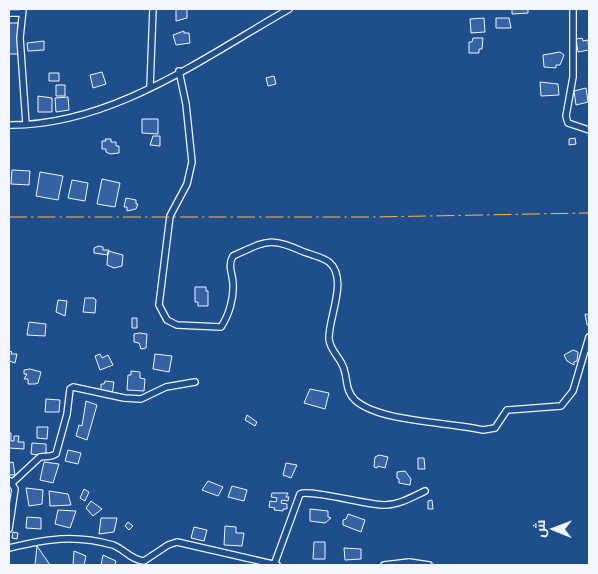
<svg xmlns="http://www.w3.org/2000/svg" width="598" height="574" font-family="Manrope,Cairo,sans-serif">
	<rect width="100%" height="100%" fill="#1f4e8c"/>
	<path fill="#3563a3" stroke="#f2f6ff" d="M 176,9 L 187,9 L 187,18 L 176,21 Z
		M 512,9 L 528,9 L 528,13 L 512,14 Z
		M 484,18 L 485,32 L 471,33 L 470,19 Z
		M 496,18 L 509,18 L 511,28 L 496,28 Z
		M 9,23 L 18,23 L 19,54 L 9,54 Z
		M 184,31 L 184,33 L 189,33 L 190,43 L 176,45 L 173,35 Z
		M 473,38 L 483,38 L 482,49 L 479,49 L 479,53 L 469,53 L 469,42 L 472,42 Z
		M 582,38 L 583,41 L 588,40 L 589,50 L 578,52 L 576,39 Z
		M 44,41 L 44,50 L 28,51 L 27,43 Z
		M 560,52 L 564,55 L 560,65 L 556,65 L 556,68 L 544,67 L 543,55 Z
		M 102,72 L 106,84 L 93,88 L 90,75 Z
		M 49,73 L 59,73 L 59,81 L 49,81 Z
		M 274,76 L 276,84 L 268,86 L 266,78 Z
		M 540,82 L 558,84 L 559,95 L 541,96 Z
		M 56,85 L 65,85 L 65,96 L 56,96 Z
		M 586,88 L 588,102 L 576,105 L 574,91 Z
		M 38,96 L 52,98 L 52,112 L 38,112 Z
		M 68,97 L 69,110 L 56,112 L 55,98 Z
		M 142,119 L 158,119 L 158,134 L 142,133 Z
		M 153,136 L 160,136 L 160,146 L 150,145 Z
		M 575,138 L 576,144 L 569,145 L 569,139 Z
		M 105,139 L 111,139 L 111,142 L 116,142 L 116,146 L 119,146 L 119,153 L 110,154 L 106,152 L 106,149 L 102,149 L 102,141 L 106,141 Z
		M 12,170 L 30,171 L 29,185 L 11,184 Z
		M 40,172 L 63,176 L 58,200 L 36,196 Z
		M 102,179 L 120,183 L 115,207 L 97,204 Z
		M 72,180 L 88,183 L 85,201 L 68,198 Z
		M 126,198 L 136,200 L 136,204 L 138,204 L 136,209 L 127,211 L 127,207 L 124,207 Z
		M 99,246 L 103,247 L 103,250 L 109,250 L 108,255 L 94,253 L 94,248 Z
		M 108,251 L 123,255 L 122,266 L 114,268 L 107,265 Z
		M 195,287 L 206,287 L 206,291 L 208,291 L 208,306 L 198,306 L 198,302 L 195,302 Z
		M 85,298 L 94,298 L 96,300 L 95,313 L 83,312 Z
		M 58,300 L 67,301 L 65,316 L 56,312 Z
		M 585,314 L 589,315 L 589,325 L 587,325 Z
		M 132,318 L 137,318 L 137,328 L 132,328 Z
		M 29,322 L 46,324 L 45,336 L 27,335 Z
		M 139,333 L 147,334 L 146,348 L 141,349 L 139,343 L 134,342 L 134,334 Z
		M 573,350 L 578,352 L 577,361 L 574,362 L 574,365 L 567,361 L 564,355 Z
		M 9,351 L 12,352 L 11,354 L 17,354 L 15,363 L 9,361 Z
		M 100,354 L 102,358 L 108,355 L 113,365 L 100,370 L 95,356 Z
		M 155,354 L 172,356 L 169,372 L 153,369 Z
		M 30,369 L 41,372 L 38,383 L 35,384 L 28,384 L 28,379 L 24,379 L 27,374 L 24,374 L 24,370 Z
		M 131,371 L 140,372 L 140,378 L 145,379 L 144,391 L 127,390 L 128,375 L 131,375 Z
		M 105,381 L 114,382 L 112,395 L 101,391 L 101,384 L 104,384 Z
		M 310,389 L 329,393 L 325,409 L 304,403 Z
		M 46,399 L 60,400 L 59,412 L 45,412 Z
		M 86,401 L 97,405 L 87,440 L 76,436 L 79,425 L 82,426 Z
		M 247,415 L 257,422 L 255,426 L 245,420 Z
		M 37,427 L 48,427 L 47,439 L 37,438 Z
		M 9,433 L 11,433 L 11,441 L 14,441 L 14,436 L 19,436 L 18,442 L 24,442 L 24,449 L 9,448 Z
		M 32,443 L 46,444 L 46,456 L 31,454 Z
		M 68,450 L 81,453 L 78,464 L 65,461 Z
		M 379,455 L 388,457 L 385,468 L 378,466 L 377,468 L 374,467 L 375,457 Z
		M 418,458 L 424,458 L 425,469 L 418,469 Z
		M 13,462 L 15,475 L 9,475 L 9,463 Z
		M 44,462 L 59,464 L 53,483 L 40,480 Z
		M 286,463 L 297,465 L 291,478 L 283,475 Z
		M 405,471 L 411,479 L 410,485 L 399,483 L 399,479 L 397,478 L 397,472 Z
		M 208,481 L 223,487 L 218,496 L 202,490 Z
		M 232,486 L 247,490 L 244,501 L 228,497 Z
		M 26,488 L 43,490 L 42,504 L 29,506 Z
		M 84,489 L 89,492 L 85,501 L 80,498 Z
		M 49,491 L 68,494 L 71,505 L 50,506 Z
		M 272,493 L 288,493 L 286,497 L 289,497 L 288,501 L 282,500 L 281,503 L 287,504 L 287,509 L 283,509 L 283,511 L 274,510 L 275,508 L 269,507 L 270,501 L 276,502 L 277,498 L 271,497 Z
		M 432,500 L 433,509 L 428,509 L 428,501 Z
		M 91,501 L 102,509 L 93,516 L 86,508 Z
		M 310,509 L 328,511 L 328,517 L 331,518 L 325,523 L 310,521 Z
		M 58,510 L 76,511 L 70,528 L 55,524 Z
		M 348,514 L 365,520 L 361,532 L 343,525 L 343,520 L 346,519 Z
		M 27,517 L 41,518 L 41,529 L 26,528 Z
		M 101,518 L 117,518 L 114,532 L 99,534 Z
		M 128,522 L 133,526 L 129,530 L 125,526 Z
		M 225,526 L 236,527 L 236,533 L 244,533 L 242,546 L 224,545 Z
		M 194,527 L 207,530 L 204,541 L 191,538 Z
		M 13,532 L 18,533 L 17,539 L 12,538 Z
		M 314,542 L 325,542 L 325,559 L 313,559 Z
		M 37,546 L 50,565 L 35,565 Z
		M 344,548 L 361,549 L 361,559 L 345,560 Z
		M 74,551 L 86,556 L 84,565 L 73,565 Z
		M 103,555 L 116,561 L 115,565 L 101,565 Z"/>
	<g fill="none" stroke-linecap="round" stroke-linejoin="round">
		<g stroke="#f2f6ff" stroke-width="8">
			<path id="street" d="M 23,9 L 20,38 L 26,124
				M 573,9 L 573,77 L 566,116 L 568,123 L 589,130
				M 9,13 L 21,13
				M 179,71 L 186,104 L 192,162 L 187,184 L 170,216 L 159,305 L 167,320 L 177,325 L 221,327 C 229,315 234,298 233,284 C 233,274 227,266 233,256 C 266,241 270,236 304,252 C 312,255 322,257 329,262 C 349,279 328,318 329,339 C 330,351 341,358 344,369 C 348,381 345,390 355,400 C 379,422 449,422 483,430 L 495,428 L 507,410 L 561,406 L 573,391 L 589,337
				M 150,87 L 153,9
				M 9,125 C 111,126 203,58 289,9
				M 12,483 L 40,457 L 51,456 L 56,454 L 67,414 L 70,389 L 73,387 L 124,398 L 141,399 L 166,387 L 195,382
				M 9,529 L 15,489 L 10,481
				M 9,548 C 47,539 74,534 113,545 C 124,549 131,560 144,561 L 168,545 L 177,542 L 277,565
				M 274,565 L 300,494 C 310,489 367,505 384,505 C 399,505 412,497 425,491
				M 384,565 L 409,562 L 429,565"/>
		</g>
		<use href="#street" stroke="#1f4e8c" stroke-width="5.5"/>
		<path stroke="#ffb74d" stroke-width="1" stroke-dasharray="18 4 2.5 4" stroke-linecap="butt" d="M 9,217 L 374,217 L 589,213"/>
	</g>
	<rect width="598" height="574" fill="none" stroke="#f2f6ff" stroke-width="20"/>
	<g transform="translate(553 529) rotate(271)" stroke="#1f4e8c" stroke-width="4" paint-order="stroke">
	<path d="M0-4L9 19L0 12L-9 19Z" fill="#f2f6ff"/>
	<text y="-8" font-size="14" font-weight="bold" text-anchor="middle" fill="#f2f6ff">ش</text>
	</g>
</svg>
